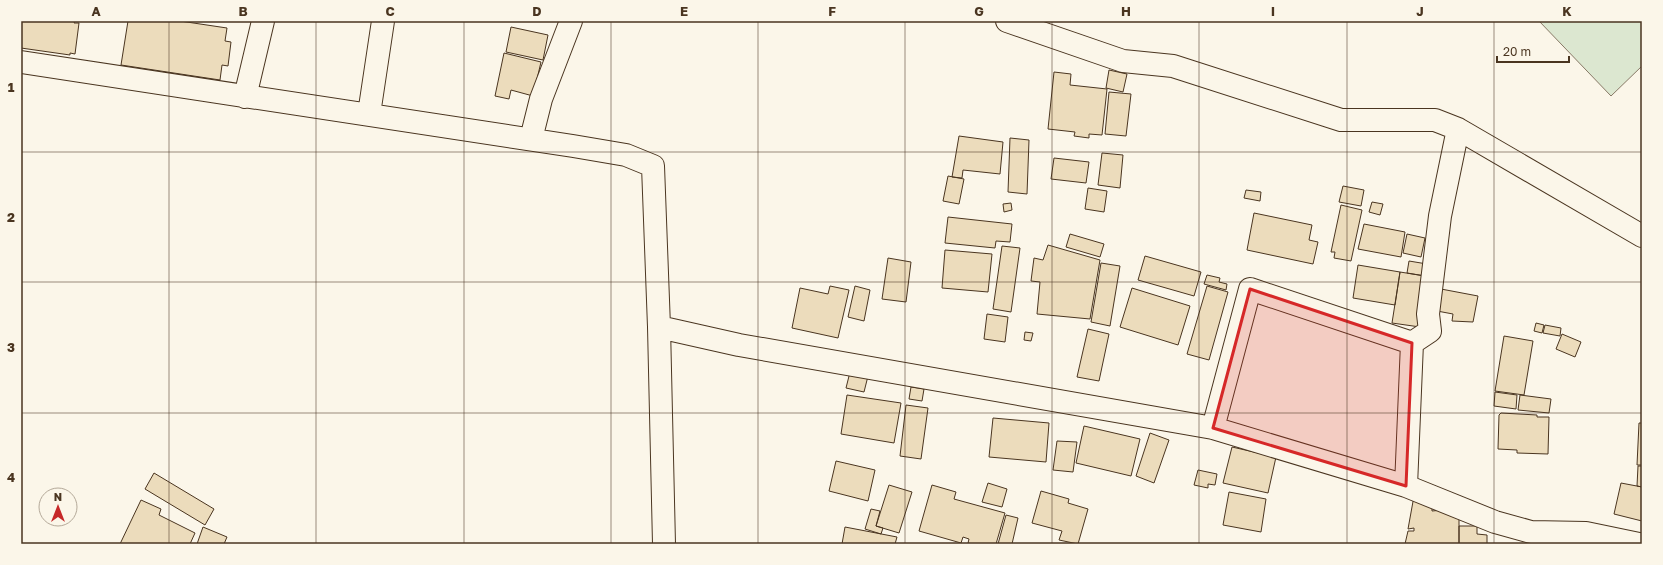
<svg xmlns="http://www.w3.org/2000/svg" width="1663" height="565" font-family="'Golos Text',sans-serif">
	<rect width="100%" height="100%" fill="#fbf6e9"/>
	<path fill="#dce7d0" stroke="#887966" d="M 1539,21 L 1642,21 L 1642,66 L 1611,96 Z"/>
	<path fill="#ecdcbc" stroke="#4a3520" d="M 21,21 L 75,21 L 74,23 L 79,23 L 75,54 L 70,53 L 70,55 L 21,48 Z
		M 128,21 L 180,21 L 227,28 L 225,41 L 231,42 L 228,66 L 222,65 L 220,80 L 121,65 Z
		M 511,27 L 548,35 L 543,60 L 506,52 Z
		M 504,53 L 541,62 L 533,96 L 511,90 L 509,99 L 495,96 Z
		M 1109,70 L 1127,74 L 1123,92 L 1106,88 Z
		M 1054,72 L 1071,74 L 1070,85 L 1107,89 L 1102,135 L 1089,134 L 1089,138 L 1074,136 L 1075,132 L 1048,129 Z
		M 1109,92 L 1131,94 L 1126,136 L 1105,134 Z
		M 959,136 L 1003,142 L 1000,174 L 963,170 L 962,178 L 952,177 Z
		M 1010,138 L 1029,140 L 1027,194 L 1008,192 Z
		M 1102,153 L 1123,155 L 1120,188 L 1098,185 Z
		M 1054,158 L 1089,162 L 1086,183 L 1051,179 Z
		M 948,176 L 964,179 L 959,204 L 943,201 Z
		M 1343,186 L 1364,190 L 1361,206 L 1339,202 Z
		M 1088,188 L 1107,191 L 1104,212 L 1085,209 Z
		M 1246,190 L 1261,192 L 1260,201 L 1244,198 Z
		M 1372,202 L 1383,204 L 1380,215 L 1369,212 Z
		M 1011,203 L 1012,210 L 1004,212 L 1003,204 Z
		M 1341,205 L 1362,210 L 1351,261 L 1334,258 L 1335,252 L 1331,252 Z
		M 1254,213 L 1312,225 L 1309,240 L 1318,242 L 1313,264 L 1247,250 Z
		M 948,217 L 1012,224 L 1010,242 L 996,241 L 995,248 L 945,243 Z
		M 1364,224 L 1405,232 L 1401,257 L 1358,249 Z
		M 1070,234 L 1104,244 L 1100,257 L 1066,247 Z
		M 1407,234 L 1425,238 L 1421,257 L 1403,253 Z
		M 1048,245 L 1100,260 L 1090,319 L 1037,314 L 1040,282 L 1031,281 L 1034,258 L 1043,260 Z
		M 1002,246 L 1020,248 L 1011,312 L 993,309 Z
		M 945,250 L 992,254 L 988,292 L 942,288 Z
		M 1145,256 L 1201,272 L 1194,296 L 1138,280 Z
		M 888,258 L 911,262 L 906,302 L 882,299 Z
		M 1409,261 L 1427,264 L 1425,276 L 1407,273 Z
		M 1101,263 L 1120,266 L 1110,326 L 1091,322 Z
		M 1358,265 L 1400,272 L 1395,305 L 1353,298 Z
		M 1400,272 L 1425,276 L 1420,327 L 1392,323 Z
		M 1207,275 L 1220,278 L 1219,282 L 1227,284 L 1226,290 L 1204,284 Z
		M 830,286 L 849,290 L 838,338 L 792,328 L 800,288 L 828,294 Z
		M 855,286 L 870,290 L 864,321 L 848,317 Z
		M 1207,286 L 1228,292 L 1209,360 L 1187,354 Z
		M 1132,288 L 1190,306 L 1178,345 L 1120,327 Z
		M 1441,289 L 1478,296 L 1473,322 L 1452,321 L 1453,314 L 1437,311 Z
		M 987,314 L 1008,317 L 1005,342 L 984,339 Z
		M 1536,323 L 1544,325 L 1542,333 L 1534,331 Z
		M 1545,325 L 1561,328 L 1560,336 L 1543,333 Z
		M 1088,329 L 1109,334 L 1099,381 L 1077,377 Z
		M 1025,332 L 1033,333 L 1031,341 L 1024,340 Z
		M 1562,334 L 1581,342 L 1575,357 L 1556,349 Z
		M 1504,336 L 1533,341 L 1524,395 L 1495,391 Z
		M 850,372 L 868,376 L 864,392 L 846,388 Z
		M 911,387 L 924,389 L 922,401 L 909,399 Z
		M 1495,392 L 1517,395 L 1516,409 L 1494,406 Z
		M 847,395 L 901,403 L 894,443 L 841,434 Z
		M 1520,395 L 1551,399 L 1549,413 L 1518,410 Z
		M 906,405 L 928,408 L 921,459 L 900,456 Z
		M 1501,413 L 1537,415 L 1537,417 L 1549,417 L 1548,454 L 1517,453 L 1517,450 L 1498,449 L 1499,415 Z
		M 993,418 L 1049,423 L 1046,462 L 989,457 Z
		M 1639,423 L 1642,423 L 1642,465 L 1637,465 Z
		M 1084,426 L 1140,439 L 1131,476 L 1076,463 Z
		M 1150,433 L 1169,440 L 1154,483 L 1136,476 Z
		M 1057,441 L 1077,442 L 1073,472 L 1053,470 Z
		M 1232,447 L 1276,457 L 1268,493 L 1223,483 Z
		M 836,461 L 875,470 L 868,501 L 829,491 Z
		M 1638,466 L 1642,466 L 1642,487 L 1637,486 Z
		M 1198,470 L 1217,474 L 1215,485 L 1208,484 L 1208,488 L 1194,485 Z
		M 154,473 L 214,509 L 205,525 L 145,489 Z
		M 988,483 L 1007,489 L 1002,507 L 982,502 Z
		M 1621,483 L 1642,487 L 1642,521 L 1614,514 Z
		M 889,485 L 912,492 L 899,533 L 876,526 Z
		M 932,485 L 956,492 L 954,499 L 1005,513 L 996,544 L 972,544 L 968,543 L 969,539 L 963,537 L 961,543 L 919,531 Z
		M 1041,491 L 1069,499 L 1068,503 L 1088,509 L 1078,544 L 1059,540 L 1062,531 L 1032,523 Z
		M 1229,492 L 1266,499 L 1261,532 L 1223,525 Z
		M 1414,496 L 1432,505 L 1432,511 L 1443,510 L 1459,517 L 1459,544 L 1405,544 L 1408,531 L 1414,531 L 1414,528 L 1408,529 Z
		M 141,500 L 161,509 L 159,515 L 195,533 L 190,544 L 120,544 Z
		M 871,509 L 880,511 L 876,526 L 883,528 L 881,534 L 865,529 Z
		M 1006,515 L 1018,518 L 1012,544 L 998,544 Z
		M 1459,526 L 1477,526 L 1477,534 L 1487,535 L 1487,544 L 1459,544 Z
		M 203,527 L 227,537 L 224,544 L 197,544 Z
		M 845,527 L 897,537 L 895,544 L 842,544 Z"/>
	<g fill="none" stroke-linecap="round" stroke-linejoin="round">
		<g stroke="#4a3520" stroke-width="24">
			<path id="minor" d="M 1007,21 L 1123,61 L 1173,66 L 1341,120 L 1435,120 L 1458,129 L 1642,236
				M 21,62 L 573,146 L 626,155 L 653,166 L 659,327 L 664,544
				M 245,97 L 263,21
				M 369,114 L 383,21
				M 531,139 L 541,99 L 571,21
				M 659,327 L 739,345 L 1213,428 L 1406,486 L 1495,522 L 1531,532 L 1586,533 L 1639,544
				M 1213,428 L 1250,289 L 1412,343
				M 1406,486 L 1412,343 L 1430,331 L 1428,314 L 1440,216 L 1458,129"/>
		</g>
		<use href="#minor" stroke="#fbf6e9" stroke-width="22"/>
	</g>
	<path fill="#d62828" fill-opacity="0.2" stroke="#d62828" stroke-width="3" stroke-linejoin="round" d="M 1250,289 L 1412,343 L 1406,486 L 1213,428 Z"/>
	<path fill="none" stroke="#4a3520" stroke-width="1" stroke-opacity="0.55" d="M 169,21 L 169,544M 316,21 L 316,544M 464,21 L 464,544M 611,21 L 611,544M 758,21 L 758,544M 905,21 L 905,544M 1052,21 L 1052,544M 1199,21 L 1199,544M 1347,21 L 1347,544M 1494,21 L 1494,544M 21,152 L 1642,152M 21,282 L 1642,282M 21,413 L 1642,413"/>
	<rect width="1663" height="565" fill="none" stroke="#fbf6e9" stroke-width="44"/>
	<g transform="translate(58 507)"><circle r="19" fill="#fbf6e9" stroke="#b4a999"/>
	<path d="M0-3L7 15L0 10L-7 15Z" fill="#c62828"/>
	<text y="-6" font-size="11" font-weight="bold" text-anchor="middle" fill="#4a3520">N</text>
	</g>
	<path d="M1497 56v6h72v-6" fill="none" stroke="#4a3520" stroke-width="2"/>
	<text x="1503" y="56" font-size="12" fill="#4a3520" stroke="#fbf6e9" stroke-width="3" paint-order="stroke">20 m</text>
	<rect x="22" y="22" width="1619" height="521" fill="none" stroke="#4a3520" stroke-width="1.5"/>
	<g font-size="13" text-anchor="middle" font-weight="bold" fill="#4a3520">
		<text x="96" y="16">A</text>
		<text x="243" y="16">B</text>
		<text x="390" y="16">C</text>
		<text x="537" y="16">D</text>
		<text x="684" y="16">E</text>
		<text x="832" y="16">F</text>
		<text x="979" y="16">G</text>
		<text x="1126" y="16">H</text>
		<text x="1273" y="16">I</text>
		<text x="1420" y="16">J</text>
		<text x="1567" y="16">K</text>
		<text x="11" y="92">1</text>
		<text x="11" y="222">2</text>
		<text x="11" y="352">3</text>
		<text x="11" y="482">4</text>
	</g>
</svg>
